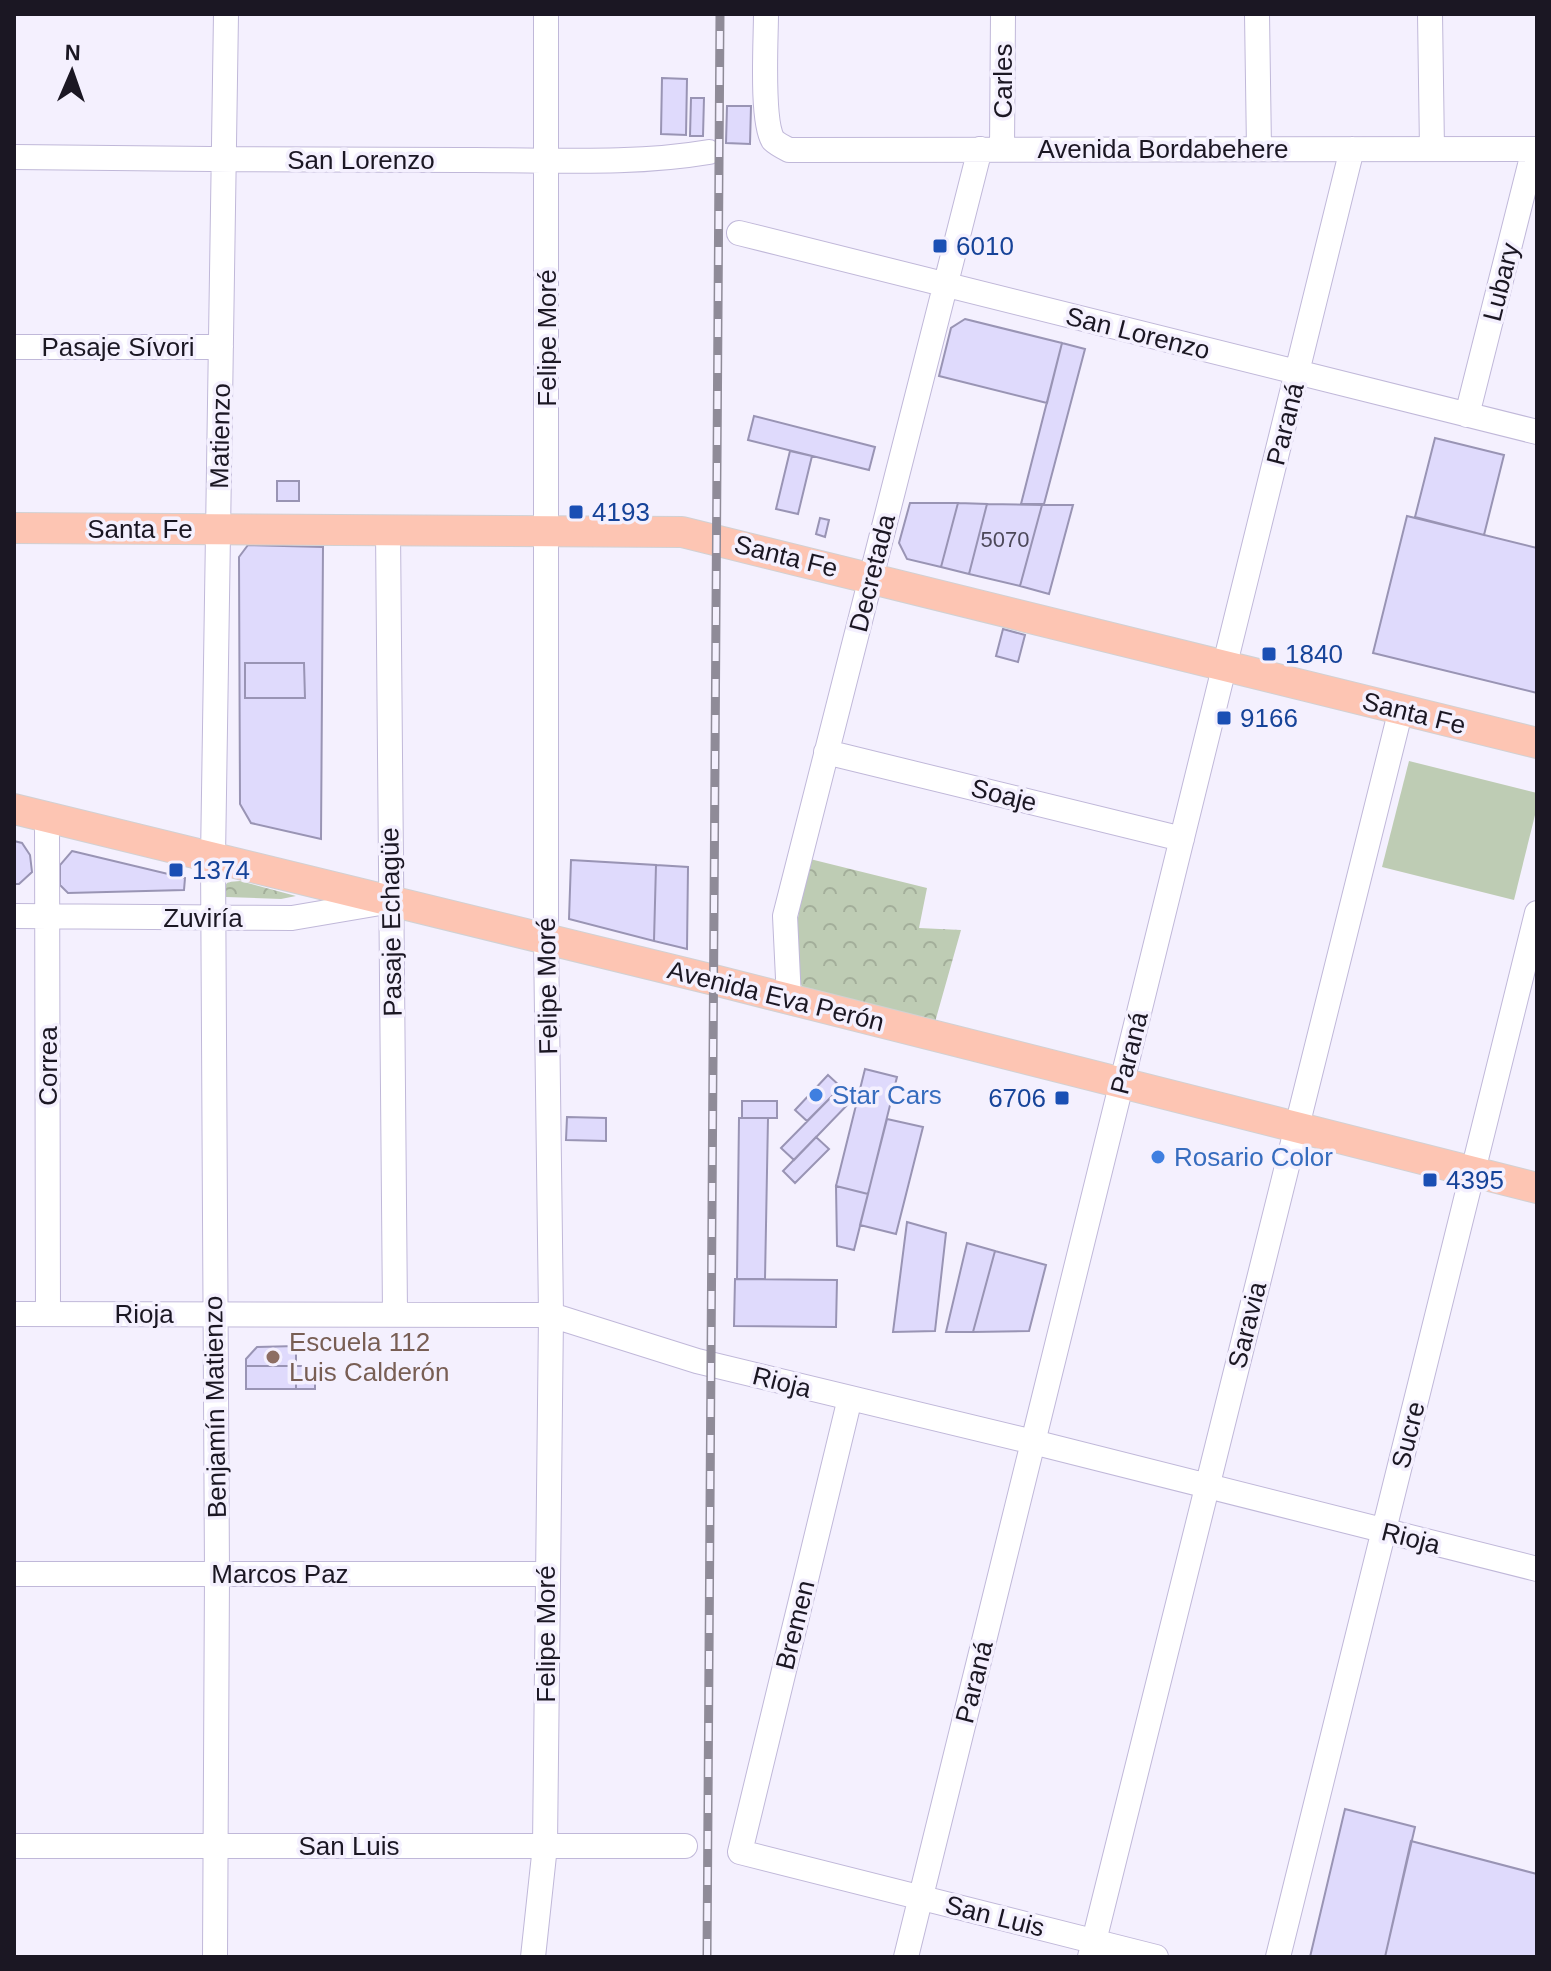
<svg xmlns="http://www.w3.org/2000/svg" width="1551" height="1971" font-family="Helvetica,sans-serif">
	<defs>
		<pattern id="forest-crowns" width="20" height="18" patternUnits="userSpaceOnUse" patternTransform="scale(2)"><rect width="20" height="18" fill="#beccb4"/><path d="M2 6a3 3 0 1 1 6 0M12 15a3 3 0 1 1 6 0" fill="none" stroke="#a3ae9a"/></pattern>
	</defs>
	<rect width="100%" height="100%" fill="#f4f0fe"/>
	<path fill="#beccb4" d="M 1409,761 L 1537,793 L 1537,807 L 1514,900 L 1382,867 Z"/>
	<path fill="url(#forest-crowns)" d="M 810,859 L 927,888 L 919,928 L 961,930 L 935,1022 L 803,989 C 786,949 802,900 810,859 Z
		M 240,881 L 296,896 L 281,899 L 226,897 L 223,888 L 228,882 Z"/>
	<path fill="#dfdafc" stroke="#9994b4" stroke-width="2" d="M 662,78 L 687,79 L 686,135 L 661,134 Z
		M 691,98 L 704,98 L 703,136 L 690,136 Z
		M 727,106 L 751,106 L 750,144 L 726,143 Z
		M 965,319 L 1062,343 L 1047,403 L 939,376 L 951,328 Z
		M 1062,343 L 1085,349 L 1044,504 L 1021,504 Z
		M 754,416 L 875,447 L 869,470 L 748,440 Z
		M 1435,438 L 1504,455 L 1484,535 L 1415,517 Z
		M 790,451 L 812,456 L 798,514 L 776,509 Z
		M 277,481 L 299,481 L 299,501 L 277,501 Z
		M 910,503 L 958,503 L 941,567 L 907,559 L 899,543 Z
		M 958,503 L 987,504 L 969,574 L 941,567 Z
		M 987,504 L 1042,505 L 1020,586 L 969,574 Z
		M 1042,505 L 1073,505 L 1049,594 L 1020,586 Z
		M 1407,516 L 1537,548 L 1537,693 L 1373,653 Z
		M 820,518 L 829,520 L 825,537 L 816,534 Z
		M 248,545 L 323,547 L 321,839 L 251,823 L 240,804 L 239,557 Z
		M 1003,629 L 1025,635 L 1018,662 L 996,656 Z
		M 245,663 L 304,663 L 305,698 L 245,698 Z
		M 14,841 L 22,843 L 30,855 L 32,872 L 19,884 L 14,884 Z
		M 72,851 L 185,878 L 184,890 L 68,893 L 60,885 L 60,865 Z
		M 571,860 L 656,865 L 654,941 L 569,919 Z
		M 656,865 L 688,867 L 687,949 L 654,941 Z
		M 865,1069 L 897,1077 L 868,1194 L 836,1186 Z
		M 828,1075 L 841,1087 L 807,1121 L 795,1110 Z
		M 841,1087 L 853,1099 L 794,1160 L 781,1148 Z
		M 742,1101 L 777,1101 L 777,1118 L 742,1118 Z
		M 567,1117 L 606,1118 L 606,1141 L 566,1140 Z
		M 739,1118 L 768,1118 L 765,1279 L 737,1279 Z
		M 887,1119 L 923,1127 L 896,1234 L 860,1225 Z
		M 816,1137 L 829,1149 L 795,1183 L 783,1171 Z
		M 836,1186 L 868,1194 L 854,1250 L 837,1246 Z
		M 907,1222 L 946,1233 L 935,1331 L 893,1332 Z
		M 967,1243 L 995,1251 L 973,1332 L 946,1332 Z
		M 995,1251 L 1046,1265 L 1029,1331 L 973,1332 Z
		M 735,1279 L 837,1280 L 836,1327 L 734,1326 Z
		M 296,1346 L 296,1366 L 246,1366 L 246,1359 L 257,1347 Z
		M 246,1366 L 296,1366 L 296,1389 L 246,1389 Z
		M 296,1366 L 315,1366 L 315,1389 L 296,1389 Z
		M 1345,1809 L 1415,1827 L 1385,1957 L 1310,1957 Z
		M 1411,1841 L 1537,1874 L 1537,1957 L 1385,1957 Z"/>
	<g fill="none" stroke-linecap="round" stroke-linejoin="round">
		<g stroke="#c0b8d9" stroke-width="26">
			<path id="minor" d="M 766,14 C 766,40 761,120 773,140 C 777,144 783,147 789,150 L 1537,149
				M 1257,14 L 1259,149
				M 1430,14 L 1432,149
				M 1002,149 L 1003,14
				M 14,157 C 162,159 311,160 459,160 C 541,159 627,166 709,152
				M 739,233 L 1537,432
				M 14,347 L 221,347
				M 1467,415 L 1534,149
				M 388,530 L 395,1314
				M 826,752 L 1182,839
				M 47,817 L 48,1314
				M 14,916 L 292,918 L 386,902
				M 789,999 L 785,916 L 980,149
				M 14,1314 L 551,1315 L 697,1361 L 1033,1442 L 1537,1569
				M 850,1398 L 740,1852 L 1156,1957
				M 14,1574 L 546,1574
				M 14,1846 L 685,1846
				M 215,1957 L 217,1574 L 213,858 L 226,14
				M 533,1957 L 545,1846 L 551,1315 L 546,939 L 546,14
				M 906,1957 L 1352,149
				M 1090,1957 L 1401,709
				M 1278,1957 L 1537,913"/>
		</g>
		<g stroke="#d1d1d3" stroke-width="32">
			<path id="major" d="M 14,528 L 682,532 L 1537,743
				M 14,809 L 714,980 L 1537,1188"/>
		</g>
		<use href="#minor" stroke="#fff" stroke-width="24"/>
		<use href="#major" stroke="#fdc5b3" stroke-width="30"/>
		<g stroke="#8f8b98" stroke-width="9">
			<path id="rail" d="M 707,1957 L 720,14"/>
		</g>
		<use href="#rail" stroke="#f4f0fe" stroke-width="6" stroke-dasharray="18" stroke-linecap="butt"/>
	</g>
	<g fill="#1a4fb4" stroke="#f4f0fe" stroke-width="3">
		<rect x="932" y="238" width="16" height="16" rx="4"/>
		<rect x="568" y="504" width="16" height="16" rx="4"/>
		<rect x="1261" y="646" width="16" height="16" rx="4"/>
		<rect x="1216" y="710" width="16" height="16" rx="4"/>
		<rect x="168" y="862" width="16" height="16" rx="4"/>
		<rect x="1054" y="1090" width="16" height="16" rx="4"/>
		<rect x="1422" y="1172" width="16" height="16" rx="4"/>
	</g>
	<g fill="#3f7fe0" stroke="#f4f0fe" stroke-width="3">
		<circle cx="816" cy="1095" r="8"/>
		<circle cx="1158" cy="1157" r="8"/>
	</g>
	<circle fill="#8d6e63" stroke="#f4f0fe" stroke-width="3" cx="273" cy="1357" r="8"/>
	<g text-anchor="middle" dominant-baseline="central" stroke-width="7" stroke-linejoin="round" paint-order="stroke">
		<g font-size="22" fill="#4c4859">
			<text x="1005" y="539">5070</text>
		</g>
		<g font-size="26" fill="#1b1723" stroke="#f4f0fe">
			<text transform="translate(1003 81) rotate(-90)">Carles</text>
			<text x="1163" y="149">Avenida Bordabehere</text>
			<text x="361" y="160">San Lorenzo</text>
			<text transform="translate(1501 282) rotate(-76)">Lubary</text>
			<text transform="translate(1138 333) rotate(14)">San Lorenzo</text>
			<text transform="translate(547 338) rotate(-90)">Felipe Moré</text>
			<text x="118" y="347">Pasaje Sívori</text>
			<text transform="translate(1285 424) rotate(-76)">Paraná</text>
			<text transform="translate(220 436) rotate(-89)">Matienzo</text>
			<text x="140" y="529">Santa Fe</text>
			<text transform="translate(786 556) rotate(14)">Santa Fe</text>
			<text transform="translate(872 573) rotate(-76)">Decretada</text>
			<text transform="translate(1414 713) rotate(14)">Santa Fe</text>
			<text transform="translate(1004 795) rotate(14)">Soaje</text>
			<text x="203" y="918">Zuviría</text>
			<text transform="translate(391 922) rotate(-91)">Pasaje Echagüe</text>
			<text transform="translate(547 986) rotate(-91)">Felipe Moré</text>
			<text transform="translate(776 996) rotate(14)">Avenida Eva Perón</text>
			<text transform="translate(1129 1053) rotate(-76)">Paraná</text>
			<text transform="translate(48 1066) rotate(-90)">Correa</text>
			<text x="144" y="1314">Rioja</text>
			<text transform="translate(1247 1325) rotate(-76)">Saravia</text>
			<text transform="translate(782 1382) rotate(14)">Rioja</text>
			<text transform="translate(215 1407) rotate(-91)">Benjamín Matienzo</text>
			<text transform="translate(1408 1435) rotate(-76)">Sucre</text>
			<text transform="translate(1411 1538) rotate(14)">Rioja</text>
			<text x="280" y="1574">Marcos Paz</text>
			<text transform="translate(795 1625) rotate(-76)">Bremen</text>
			<text transform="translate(546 1634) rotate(-90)">Felipe Moré</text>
			<text transform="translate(974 1682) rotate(-76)">Paraná</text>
			<text x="349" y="1846">San Luis</text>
			<text transform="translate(995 1916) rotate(14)">San Luis</text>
		</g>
		<g font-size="26" fill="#164399" stroke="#f4f0fe" text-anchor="start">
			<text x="956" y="246">6010</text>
			<text x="592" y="512">4193</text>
			<text x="1285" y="654">1840</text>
			<text x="1240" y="718">9166</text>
			<text x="192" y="870">1374</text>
			<text x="1046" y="1098" text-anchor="end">6706</text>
			<text x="1446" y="1180">4395</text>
		</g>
		<g font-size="26" fill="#366cbe" stroke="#f4f0fe" text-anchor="start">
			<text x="832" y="1095">Star Cars</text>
			<text x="1174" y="1157">Rosario Color</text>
		</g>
		<g font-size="26" fill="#785e54" stroke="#f4f0fe" text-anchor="start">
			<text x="289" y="1342">Escuela 112<tspan x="289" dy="30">Luis Calderón</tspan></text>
		</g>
	</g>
	<rect width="1551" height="1971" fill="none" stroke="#1b1723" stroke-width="32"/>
	<g transform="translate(72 72) rotate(2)" stroke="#f4f0fe" stroke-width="6" paint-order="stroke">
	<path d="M0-6L14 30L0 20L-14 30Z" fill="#1b1723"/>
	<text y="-12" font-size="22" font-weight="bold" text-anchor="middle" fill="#1b1723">N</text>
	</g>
</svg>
